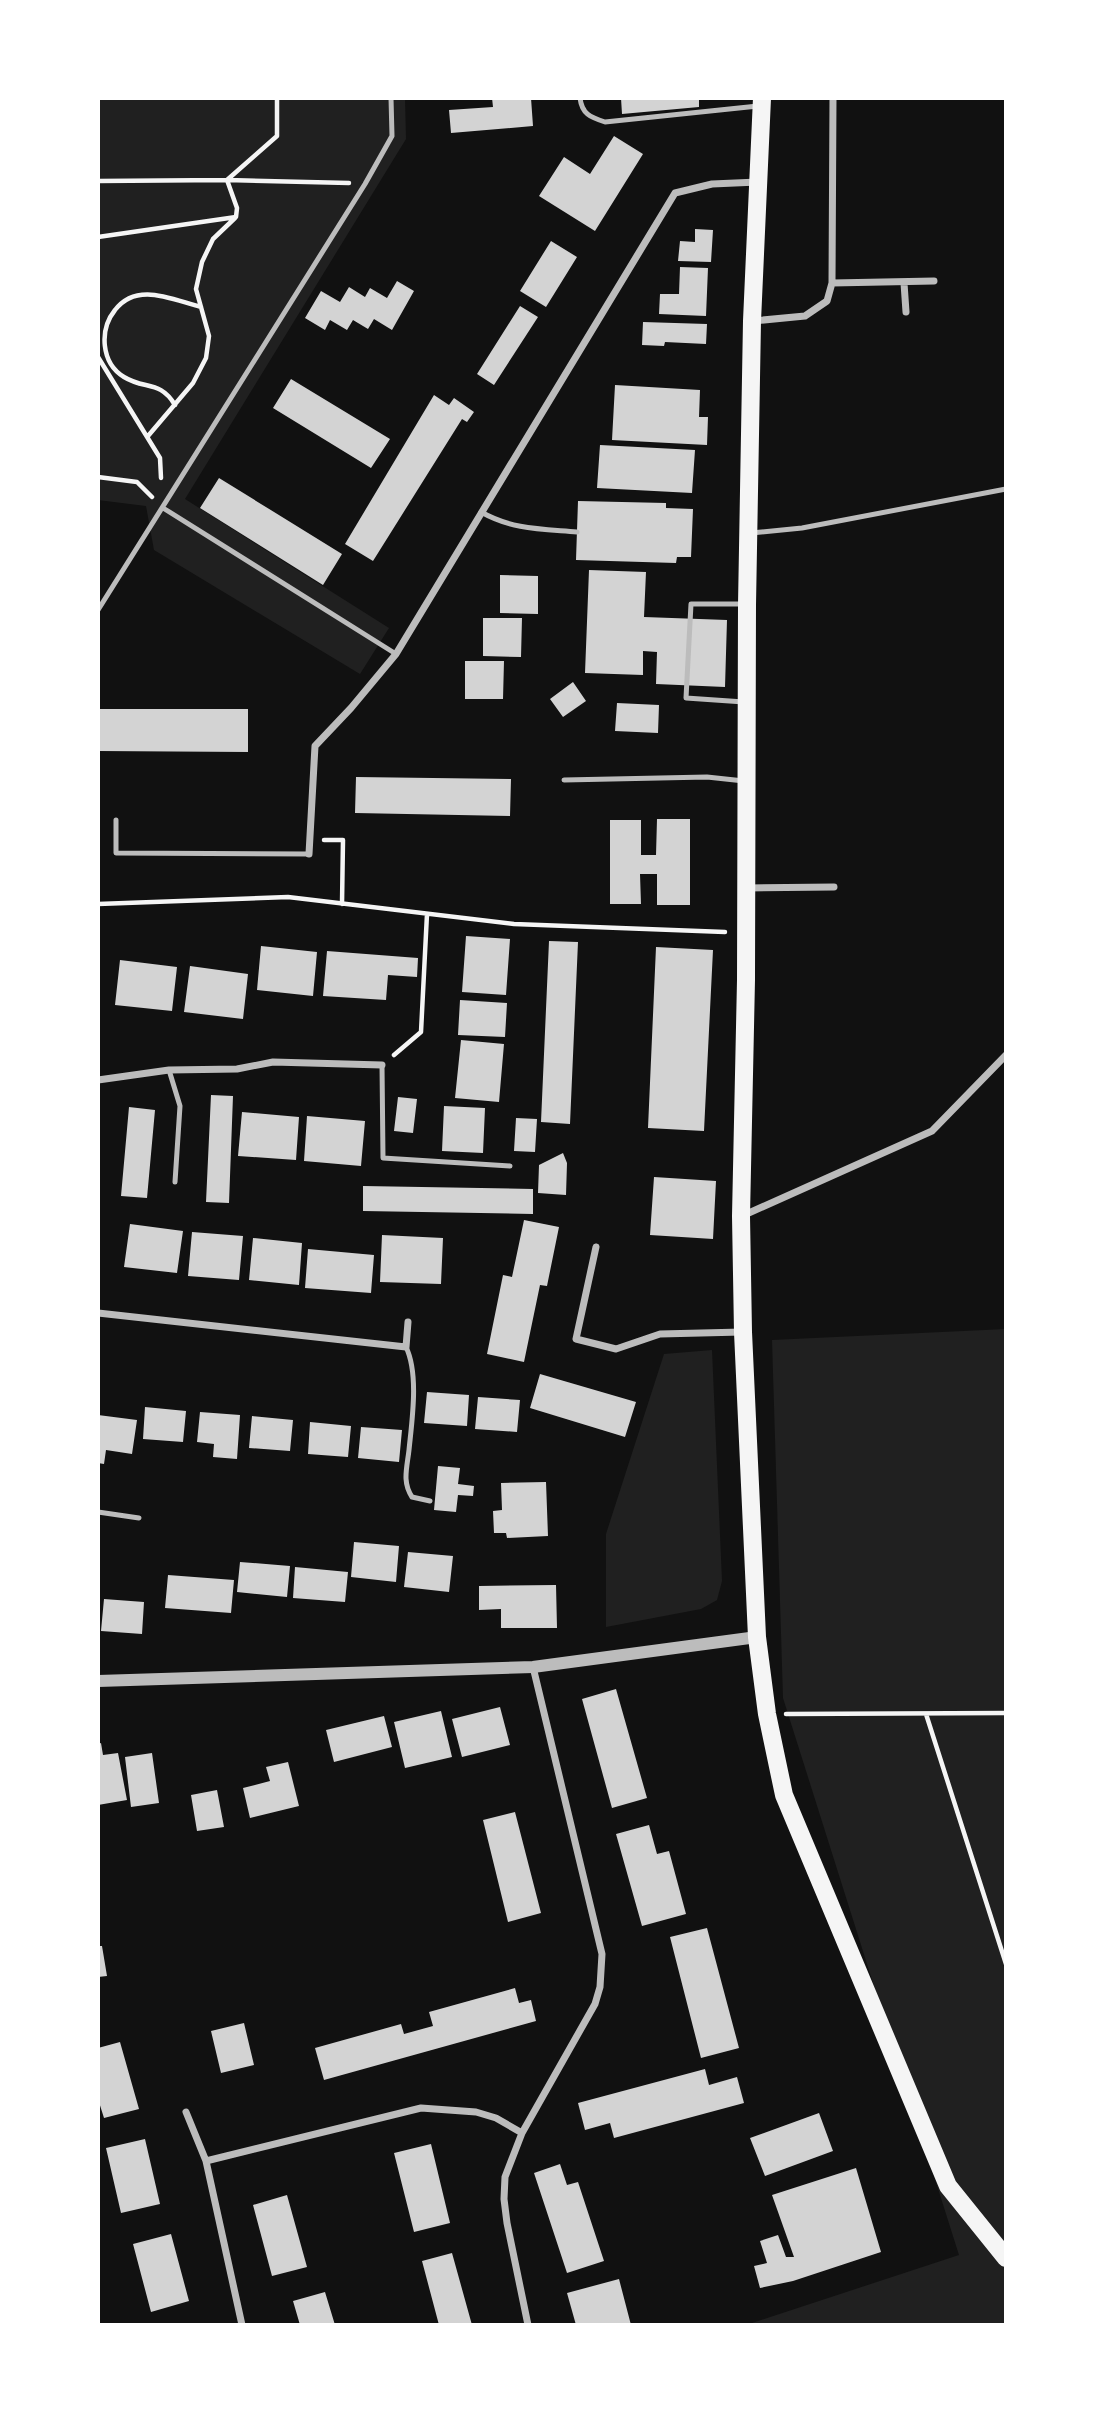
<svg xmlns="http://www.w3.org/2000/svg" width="1104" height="2423" font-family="Ubuntu,sans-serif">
	<rect width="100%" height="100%" fill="#111"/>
	<path fill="#202020" d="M 98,98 L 405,98 L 406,139 L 185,499 L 389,628 L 360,674 L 154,550 L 146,506 L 98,500 Z
		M 1006,1329 L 1006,2325 L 746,2325 L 959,2255 L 783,1698 L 772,1340 Z
		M 712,1350 L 722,1581 L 717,1600 L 701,1609 L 606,1627 L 606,1534 L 664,1354 Z"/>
	<path fill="#d3d3d3" d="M 492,98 L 531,98 L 533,126 L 451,133 L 449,110 L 493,107 Z
		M 621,98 L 699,98 L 699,107 L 622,114 Z
		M 614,136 L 643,154 L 595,231 L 539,196 L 564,157 L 590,174 Z
		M 695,229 L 713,230 L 711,262 L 678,261 L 680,241 L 695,242 Z
		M 551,241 L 577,257 L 546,307 L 520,291 Z
		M 680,267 L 708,268 L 706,316 L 659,314 L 660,294 L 679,294 Z
		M 397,281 L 414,291 L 392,330 L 374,319 L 368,329 L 353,320 L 347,330 L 330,320 L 325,330 L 305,318 L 321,291 L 340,302 L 349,287 L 365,297 L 370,288 L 387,298 Z
		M 520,306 L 538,317 L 494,385 L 477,374 Z
		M 643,322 L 707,324 L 706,344 L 665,342 L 664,346 L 642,345 Z
		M 291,379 L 390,439 L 371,468 L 273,408 Z
		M 615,385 L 700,390 L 699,417 L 708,417 L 707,445 L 612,440 Z
		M 434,395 L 449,405 L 454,398 L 474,412 L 467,422 L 462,419 L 373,561 L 345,544 Z
		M 600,445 L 695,450 L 692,493 L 597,488 Z
		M 219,478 L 342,554 L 323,585 L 200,508 Z
		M 578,501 L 666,503 L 666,508 L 693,509 L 691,557 L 677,557 L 676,563 L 576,560 Z
		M 589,570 L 646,572 L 644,617 L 727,620 L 725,687 L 656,684 L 657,652 L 643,651 L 643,675 L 585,673 Z
		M 500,575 L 538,576 L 538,614 L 500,613 Z
		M 483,618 L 522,618 L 521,657 L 483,656 Z
		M 465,661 L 504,661 L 503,699 L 465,699 Z
		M 573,682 L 586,701 L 563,717 L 550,699 Z
		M 617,703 L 659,705 L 658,733 L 615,731 Z
		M 98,709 L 248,709 L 248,752 L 98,751 Z
		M 356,777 L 511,779 L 510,816 L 355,813 Z
		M 657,819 L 690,819 L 690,905 L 657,905 L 657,874 L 640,874 L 641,904 L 610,904 L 610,820 L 641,820 L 641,855 L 656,855 Z
		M 466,936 L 510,939 L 506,995 L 462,992 Z
		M 549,941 L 578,942 L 570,1124 L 541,1122 Z
		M 261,946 L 317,952 L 313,996 L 257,990 Z
		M 656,947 L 713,950 L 704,1131 L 648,1128 Z
		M 327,951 L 418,958 L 417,977 L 388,975 L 386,1000 L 323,996 Z
		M 120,960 L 177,967 L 172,1011 L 115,1005 Z
		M 190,966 L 248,974 L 243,1019 L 184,1012 Z
		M 460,1000 L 507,1003 L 505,1037 L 458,1035 Z
		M 461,1040 L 504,1044 L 499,1102 L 455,1098 Z
		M 211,1095 L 233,1096 L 229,1203 L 206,1202 Z
		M 398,1097 L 417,1099 L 413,1133 L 394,1131 Z
		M 444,1106 L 485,1108 L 483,1153 L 442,1151 Z
		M 129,1107 L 155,1110 L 147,1198 L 121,1196 Z
		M 242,1112 L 299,1117 L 296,1160 L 238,1156 Z
		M 307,1116 L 365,1121 L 361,1166 L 304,1161 Z
		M 516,1118 L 537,1119 L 535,1152 L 514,1151 Z
		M 563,1153 L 567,1163 L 566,1195 L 538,1193 L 539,1165 Z
		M 654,1177 L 716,1181 L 713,1239 L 650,1235 Z
		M 363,1186 L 533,1189 L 533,1214 L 363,1211 Z
		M 524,1220 L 559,1227 L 547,1286 L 540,1285 L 524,1362 L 487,1354 L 503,1275 L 512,1277 Z
		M 130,1224 L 183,1231 L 177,1273 L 124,1267 Z
		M 192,1232 L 243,1236 L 239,1280 L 188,1276 Z
		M 382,1235 L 443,1238 L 441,1284 L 380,1282 Z
		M 253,1238 L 302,1243 L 299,1285 L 249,1280 Z
		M 308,1249 L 374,1255 L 371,1293 L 305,1288 Z
		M 540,1374 L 636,1402 L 625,1437 L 530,1408 Z
		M 427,1392 L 469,1395 L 467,1426 L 424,1423 Z
		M 478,1397 L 520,1400 L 517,1432 L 475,1429 Z
		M 145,1407 L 186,1411 L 183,1442 L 143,1439 Z
		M 200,1412 L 240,1415 L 237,1459 L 213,1457 L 214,1444 L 197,1442 Z
		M 98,1415 L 137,1420 L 132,1454 L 106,1450 L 104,1464 L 98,1463 Z
		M 252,1416 L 293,1420 L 290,1451 L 249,1448 Z
		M 310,1422 L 351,1426 L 348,1457 L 308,1454 Z
		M 361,1427 L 402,1430 L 399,1462 L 358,1458 Z
		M 438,1466 L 460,1468 L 458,1484 L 474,1486 L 473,1496 L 458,1495 L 456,1512 L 434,1510 Z
		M 546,1482 L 548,1536 L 507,1538 L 506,1533 L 494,1533 L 493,1511 L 502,1510 L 501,1483 Z
		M 354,1542 L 399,1546 L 396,1582 L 351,1577 Z
		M 408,1552 L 453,1556 L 449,1592 L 404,1587 Z
		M 240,1562 L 290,1566 L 287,1597 L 237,1592 Z
		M 295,1567 L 348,1572 L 345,1602 L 293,1598 Z
		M 168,1575 L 234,1580 L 231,1613 L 165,1608 Z
		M 556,1585 L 557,1628 L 501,1628 L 501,1609 L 479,1610 L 479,1586 Z
		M 104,1599 L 144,1602 L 142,1634 L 101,1631 Z
		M 616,1689 L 647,1798 L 612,1808 L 582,1699 Z
		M 500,1707 L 510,1745 L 462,1757 L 452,1719 Z
		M 441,1711 L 452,1757 L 405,1768 L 394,1722 Z
		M 384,1716 L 392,1747 L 334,1762 L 326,1730 Z
		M 101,1743 L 103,1755 L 118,1753 L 127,1800 L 98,1805 L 98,1744 Z
		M 152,1753 L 159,1803 L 131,1807 L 125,1757 Z
		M 288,1762 L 299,1806 L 250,1818 L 243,1788 L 270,1781 L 266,1767 Z
		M 217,1790 L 224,1827 L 197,1831 L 191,1795 Z
		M 515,1812 L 541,1913 L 508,1922 L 483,1820 Z
		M 649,1825 L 657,1854 L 669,1851 L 686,1914 L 642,1926 L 616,1834 Z
		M 707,1928 L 739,2048 L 701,2058 L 670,1937 Z
		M 98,1946 L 102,1946 L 107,1976 L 98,1977 Z
		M 515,1988 L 519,2003 L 531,2000 L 536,2021 L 324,2080 L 315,2048 L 401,2024 L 404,2034 L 433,2026 L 429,2012 Z
		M 244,2023 L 254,2065 L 221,2073 L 211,2031 Z
		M 120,2042 L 139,2109 L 104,2118 L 98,2099 L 98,2048 Z
		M 705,2069 L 709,2085 L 737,2077 L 744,2103 L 614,2138 L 610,2123 L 585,2130 L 578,2103 Z
		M 819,2113 L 833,2151 L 765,2176 L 750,2138 Z
		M 145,2139 L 160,2204 L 121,2213 L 106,2148 Z
		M 431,2144 L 450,2223 L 414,2232 L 394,2153 Z
		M 560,2164 L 567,2185 L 578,2182 L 604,2261 L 567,2273 L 534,2173 Z
		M 856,2168 L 881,2252 L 793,2281 L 760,2288 L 754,2266 L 767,2263 L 760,2241 L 778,2235 L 786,2257 L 794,2257 L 772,2195 Z
		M 287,2195 L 307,2267 L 272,2276 L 253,2205 Z
		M 171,2234 L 189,2301 L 151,2312 L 133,2244 Z
		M 452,2253 L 472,2325 L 439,2325 L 422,2261 Z
		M 619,2279 L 631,2325 L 576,2325 L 567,2293 Z
		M 325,2292 L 335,2325 L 300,2325 L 293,2301 Z"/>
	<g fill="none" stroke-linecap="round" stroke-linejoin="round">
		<path stroke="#f5f5f5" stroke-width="4.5" d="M 98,181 L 227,180 L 349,183
			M 98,237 L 236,217 L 237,208 L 227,180 L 277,136 L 277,98
			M 98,357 L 160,458 L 161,478
			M 175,405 C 160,380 145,390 124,377 C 101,363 99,330 115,310 C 137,281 173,300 201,307
			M 148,436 L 193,383 L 206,358 L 209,336 L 196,289 L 202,262 L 213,239 L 235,218
			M 98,477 L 137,482 L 152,497
			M 324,840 L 343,840 L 342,904
			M 98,904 L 288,897 L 514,924 L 725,932
			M 394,1055 L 421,1032 L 427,914
			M 786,1714 L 1006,1713
			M 926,1714 L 1006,1964"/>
		<path stroke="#bcbcbc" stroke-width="5" d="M 580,98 C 582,114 590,117 605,122 L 758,106
			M 163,508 L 396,654
			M 481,512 C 513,530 542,529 577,532
			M 751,533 L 802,528 L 1006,489
			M 742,604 L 691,604 L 686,698 L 744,702
			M 98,610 L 365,184 L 392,136 L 391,98
			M 564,780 L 707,777 L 744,781
			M 116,820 L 116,853 L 309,854
			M 382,1065 L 383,1158 L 510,1166
			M 169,1070 L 180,1106 L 175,1182
			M 406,1347 C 419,1374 412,1420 409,1450 C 407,1468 402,1482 412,1497 L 430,1501
			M 98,1512 L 139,1518"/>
		<path stroke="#bcbcbc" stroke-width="7" d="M 832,283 L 934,281
			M 904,283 L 906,312
			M 753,321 L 805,316 L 827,301 L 832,283 L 833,98
			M 309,854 L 315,746 L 351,708 L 396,654 L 675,193 L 712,184 L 758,182
			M 747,888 L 834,887
			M 98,1080 L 169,1070 L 237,1069 L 273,1062 L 382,1065
			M 742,1216 L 932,1131 L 1006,1055
			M 596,1247 L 576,1339 L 616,1349 L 660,1334 L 742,1332
			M 98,1313 L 406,1347 L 408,1322
			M 186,2112 L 206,2161 L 242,2325
			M 206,2161 L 421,2108 L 476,2112 L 496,2118 L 522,2133
			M 528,2325 L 507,2223 L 504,2199 L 505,2177 L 522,2133 L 595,2004 L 600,1987 L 602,1954 L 533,1667"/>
		<path stroke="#bcbcbc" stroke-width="12" d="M 98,1681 L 533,1667 L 757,1637"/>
		<path stroke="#f5f5f5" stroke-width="18" d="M 762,98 L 752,321 L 747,605 L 746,980 L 741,1216 L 743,1332 L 757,1637 L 767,1714 L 784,1795 L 948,2186 L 1006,2258"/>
	</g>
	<rect width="1104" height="2423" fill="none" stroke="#ffffff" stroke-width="200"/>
</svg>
